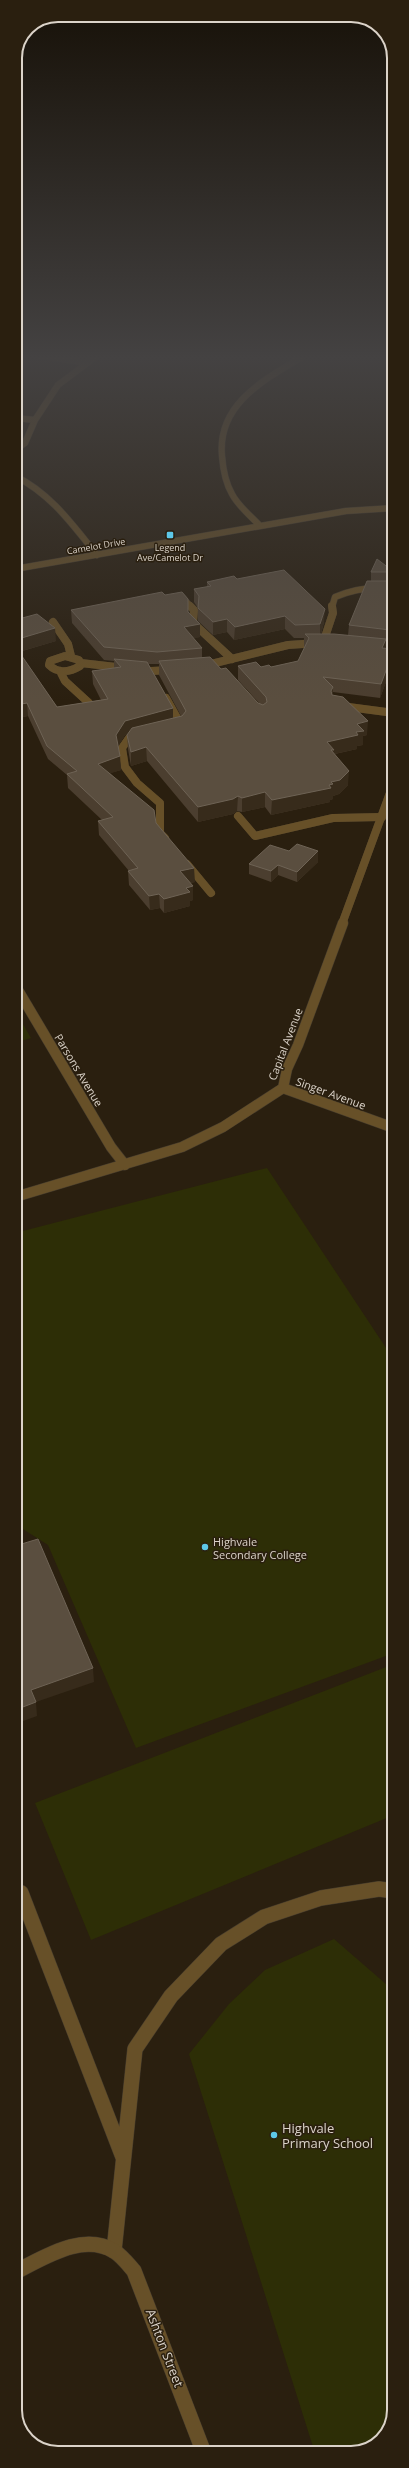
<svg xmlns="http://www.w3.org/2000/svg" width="409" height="2468" font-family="'Open Sans',sans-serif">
	<rect width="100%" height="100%" fill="#2a1f0f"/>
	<path fill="#2d2e06" d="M 15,1010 L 31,1038 L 15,1043 Z
		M 267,1168 L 394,1360 L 394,1653 L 136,1748 L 48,1545 L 15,1524 L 15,1233 Z
		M 394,1664 L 394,1815 L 91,1940 L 35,1803 Z
		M 334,1939 L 394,1991 L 394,2409 L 383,2438 L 356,2453 L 315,2453 L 189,2054 L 229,2004 L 265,1970 Z"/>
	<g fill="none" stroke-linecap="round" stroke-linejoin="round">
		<g stroke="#463c2d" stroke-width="7">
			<path id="lane-far2" d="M 182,597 L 191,607
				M 332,607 L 335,597 C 349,591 363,588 378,588"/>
		</g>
		<g stroke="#463c2d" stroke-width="8">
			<path id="lane-far1" d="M 190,606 L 194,610 L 193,623 L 232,659
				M 53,622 L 68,644 L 71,656
				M 323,643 L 333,613 L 332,606
				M 65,656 L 79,660 L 80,666 C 70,672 58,674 49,665 L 50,661 Z
				M 81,663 L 151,671 L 171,670
				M 203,666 L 288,645 L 318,643
				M 60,671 L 65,681 L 89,703
				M 166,698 L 181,725 L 176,726
				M 341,706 L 394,713
				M 139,734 L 129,738 L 122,748 L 125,767 L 137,783 L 160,803 L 160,833 L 165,838
				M 386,805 L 394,806
				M 238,816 L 255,836 L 333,818 L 382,817
				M 187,864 L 211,893"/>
		</g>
		<g stroke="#463c2d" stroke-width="16">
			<path id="lane" d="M 15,1892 L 21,1893 L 123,2157
				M 114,2251 L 135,2049 L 171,1996 L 221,1944 L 264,1917 L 321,1898 L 379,1889 L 394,1891"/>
		</g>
		<g stroke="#463c2d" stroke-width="7">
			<path id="street-far3" d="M 37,355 L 87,363
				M 15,418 L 35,420
				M 15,450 L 25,443 L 35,420 L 58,385 L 98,355
				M 15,476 C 51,494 72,524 97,555
				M 260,526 C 251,516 238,506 232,494 C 225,482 223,469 222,456 C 217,403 266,379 305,355
				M 15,569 L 346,511 L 394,508"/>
		</g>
		<g stroke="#463c2d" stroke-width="8">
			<path id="street-far2" d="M 342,924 L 394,782"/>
		</g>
		<g stroke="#463c2d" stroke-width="11">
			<path id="street-far1" d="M 15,985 L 111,1147 L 125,1165
				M 283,1088 L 394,1128
				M 15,1197 L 182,1147 L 223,1127 L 283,1088 L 287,1069 L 298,1045 L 343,923"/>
		</g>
		<g stroke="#463c2d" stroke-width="16">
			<path id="street" d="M 15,2272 C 44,2258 82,2232 114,2251 C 122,2256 128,2264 134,2271 L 204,2453"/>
		</g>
		<use href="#lane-far2" stroke="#675028" stroke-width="6"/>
		<use href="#lane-far1" stroke="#675028" stroke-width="8"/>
		<use href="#lane" stroke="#675028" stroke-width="15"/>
		<use href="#street-far3" stroke="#675028" stroke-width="6"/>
		<use href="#street-far2" stroke="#675028" stroke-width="8"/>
		<use href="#street-far1" stroke="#675028" stroke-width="10"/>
		<use href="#street" stroke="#675028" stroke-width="15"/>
	</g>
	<path fill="#4b3e2f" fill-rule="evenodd" d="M 371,572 L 394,572 L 394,630 L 389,643 L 386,643 L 385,648 L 393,663 L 380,698 L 333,692 L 332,695 L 367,735 L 363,736 L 363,745 L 357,746 L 357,749 L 335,754 L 348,785 L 339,794 L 333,796 L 333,799 L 330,800 L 330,802 L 271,815 L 265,807 L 242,812 L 237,811 L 233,814 L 198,822 L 147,761 L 131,766 L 128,749 L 127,735 L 128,734 L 125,735 L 118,746 L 121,770 L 110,773 L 156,823 L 195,882 L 190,883 L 193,900 L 190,901 L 190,906 L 164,913 L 160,908 L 150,910 L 129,885 L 128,871 L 129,871 L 99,835 L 98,821 L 102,820 L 68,788 L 67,775 L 48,759 L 28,716 L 17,718 L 15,715 L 15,620 L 56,641 L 19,652 L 57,707 L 101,700 L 93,684 L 92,671 L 114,668 L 114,661 L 104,660 L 72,623 L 71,610 L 165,595 L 189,613 L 200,637 L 193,638 L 202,648 L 202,657 L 221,669 L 258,703 L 260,704 L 238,680 L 238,666 L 271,667 L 298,661 L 304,648 L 304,638 L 294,638 L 285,629 L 234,640 L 227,632 L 213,635 L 198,621 L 198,608 L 194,602 L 194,589 L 207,587 L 207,582 L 237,579 L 324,622 L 321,634 L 348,635 L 349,625 L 371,581 ZM 148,664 L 159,664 L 159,675 L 181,716 L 173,718 L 173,708 Z
		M 289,851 L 318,851 L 318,862 L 297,882 L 278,875 L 271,882 L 249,874 L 249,864 Z"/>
	<path fill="#372b1b" d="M 394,597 L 394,608 L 391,605 Z
		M 325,609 L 324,622 L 320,637 L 320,624 Z
		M 285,616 L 285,629 L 234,640 L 235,627 Z
		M 227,619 L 227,632 L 213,635 L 213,622 Z
		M 394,620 L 394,630 L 389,643 L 390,630 Z
		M 200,624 L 200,637 L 184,640 L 184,627 Z
		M 55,628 L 56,641 L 15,653 L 15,640 Z
		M 386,639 L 385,653 L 382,648 Z
		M 394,650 L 393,663 L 380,698 L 381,684 Z
		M 333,687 L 332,701 L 331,691 Z
		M 27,703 L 28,716 L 17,718 L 16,705 Z
		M 173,708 L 173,722 L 125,735 L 117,748 L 116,735 L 125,721 Z
		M 368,721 L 367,735 L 363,736 L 363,745 L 357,746 L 357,749 L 334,754 L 327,742 L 357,724 Z
		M 146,747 L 147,761 L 131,766 L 131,752 Z
		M 120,756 L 121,770 L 99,777 L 98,764 Z
		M 349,771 L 348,785 L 339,794 L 333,796 L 333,799 L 330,800 L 330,802 L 271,815 L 272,800 L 329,785 L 331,782 Z
		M 265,792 L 265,807 L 242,812 L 242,798 Z
		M 238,796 L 237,811 L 233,814 L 198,822 L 198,807 Z
		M 318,851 L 318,862 L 297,882 L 297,872 Z
		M 278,865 L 278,875 L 271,882 L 271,871 Z
		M 194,868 L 195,882 L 180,885 L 180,871 Z
		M 193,886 L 193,900 L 190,901 L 190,906 L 164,913 L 164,899 L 186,888 Z
		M 159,894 L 160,908 L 150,910 L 149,896 Z
		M 93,1668 L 94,1682 L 36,1702 L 37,1716 L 15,1724 L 15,1710 L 31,1690 Z"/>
	<path fill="#5a4e3f" stroke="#6e6355" d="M 377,559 L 394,572 L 394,575 L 393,572 L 371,572 Z
		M 284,570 L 325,609 L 320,624 L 295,625 L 285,616 L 235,627 L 227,619 L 213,622 L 198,608 L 199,596 L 194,589 L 211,586 L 207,582 L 234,576 L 237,579 Z
		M 394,579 L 394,597 L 391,605 L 394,606 L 394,620 L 390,630 L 349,625 L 367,581 L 391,581 Z
		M 162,592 L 165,595 L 182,592 L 188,599 L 188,612 L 200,624 L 184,627 L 202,648 L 157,652 L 104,647 L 71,610 Z
		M 37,614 L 55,628 L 15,640 L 15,620 Z
		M 305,634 L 334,634 L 386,639 L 382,648 L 394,649 L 381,684 L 323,677 L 333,687 L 331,691 L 332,695 L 343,697 L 368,721 L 357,724 L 364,731 L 356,732 L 358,735 L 327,742 L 334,750 L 331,750 L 349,771 L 340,780 L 331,782 L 333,784 L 329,785 L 331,788 L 272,800 L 265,792 L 242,798 L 238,796 L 233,799 L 198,807 L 146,747 L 131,752 L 127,735 L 132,728 L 182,716 L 186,711 L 159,661 L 210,657 L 221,669 L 226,668 L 258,703 L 263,705 L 267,702 L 266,697 L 238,666 L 256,662 L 261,667 L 269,665 L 271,667 L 298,661 L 309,638 Z
		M 15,646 L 57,707 L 108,699 L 92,671 L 121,667 L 114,659 L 147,662 L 173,708 L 125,721 L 116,735 L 120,756 L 98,764 L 154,810 L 156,823 L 194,868 L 180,871 L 193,886 L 186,888 L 190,892 L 164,899 L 159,894 L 149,896 L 128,871 L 138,868 L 98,821 L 113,817 L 67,774 L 77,771 L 47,746 L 27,703 L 16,705 L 15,703 Z
		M 297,844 L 318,851 L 297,872 L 278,865 L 271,871 L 249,864 L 270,845 L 289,851 Z
		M 38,1539 L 93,1668 L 31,1690 L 36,1702 L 15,1710 L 15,1546 Z"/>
	<linearGradient id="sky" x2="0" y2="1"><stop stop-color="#171108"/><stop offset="0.51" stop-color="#444242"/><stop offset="1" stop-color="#444242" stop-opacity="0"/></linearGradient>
	<rect width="409" height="701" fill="url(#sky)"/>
	<g fill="#5dc7e8" stroke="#2a1f0f" stroke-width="1.5">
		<rect x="166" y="531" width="8" height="8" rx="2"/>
		<circle cx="205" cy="1547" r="4"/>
		<circle cx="274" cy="2135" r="4"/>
	</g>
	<g text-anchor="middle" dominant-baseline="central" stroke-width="3" stroke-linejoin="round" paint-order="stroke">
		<g font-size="9" fill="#dbd3c9" stroke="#2a1f0f">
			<text transform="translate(96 546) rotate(-10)">Camelot Drive</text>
		</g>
		<g font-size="9" fill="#dbd3c9" stroke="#2a1f0f">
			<text x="170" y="547">Legend<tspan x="170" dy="10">Ave/Camelot Dr</tspan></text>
		</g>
		<g font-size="11" fill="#dbd3c9" stroke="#2a1f0f">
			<text transform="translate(285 1044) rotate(-69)">Capital Avenue</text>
			<text transform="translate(79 1070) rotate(59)">Parsons Avenue</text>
			<text transform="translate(331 1093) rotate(20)">Singer Avenue</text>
		</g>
		<g font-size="11" fill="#dbd3c9" stroke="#2a1f0f" text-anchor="start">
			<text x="213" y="1541">Highvale<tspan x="213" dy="13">Secondary College</tspan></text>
		</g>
		<g font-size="13" fill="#dbd3c9" stroke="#2a1f0f" text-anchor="start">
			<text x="282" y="2128">Highvale<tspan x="282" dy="15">Primary School</tspan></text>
		</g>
		<g font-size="13" fill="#dbd3c9" stroke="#2a1f0f">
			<text transform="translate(165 2348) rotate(69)">Ashton Street</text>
		</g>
	</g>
	<path d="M0 0H409V2468H0ZM58 22H351A36 36 0 0 1 387 58V2410A36 36 0 0 1 351 2446H58A36 36 0 0 1 22 2410V58A36 36 0 0 1 58 22Z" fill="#2a1f0f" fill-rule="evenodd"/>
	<path fill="none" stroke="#dbd3c9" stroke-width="2" d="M58 22H351A36 36 0 0 1 387 58V2410A36 36 0 0 1 351 2446H58A36 36 0 0 1 22 2410V58A36 36 0 0 1 58 22Z"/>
</svg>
